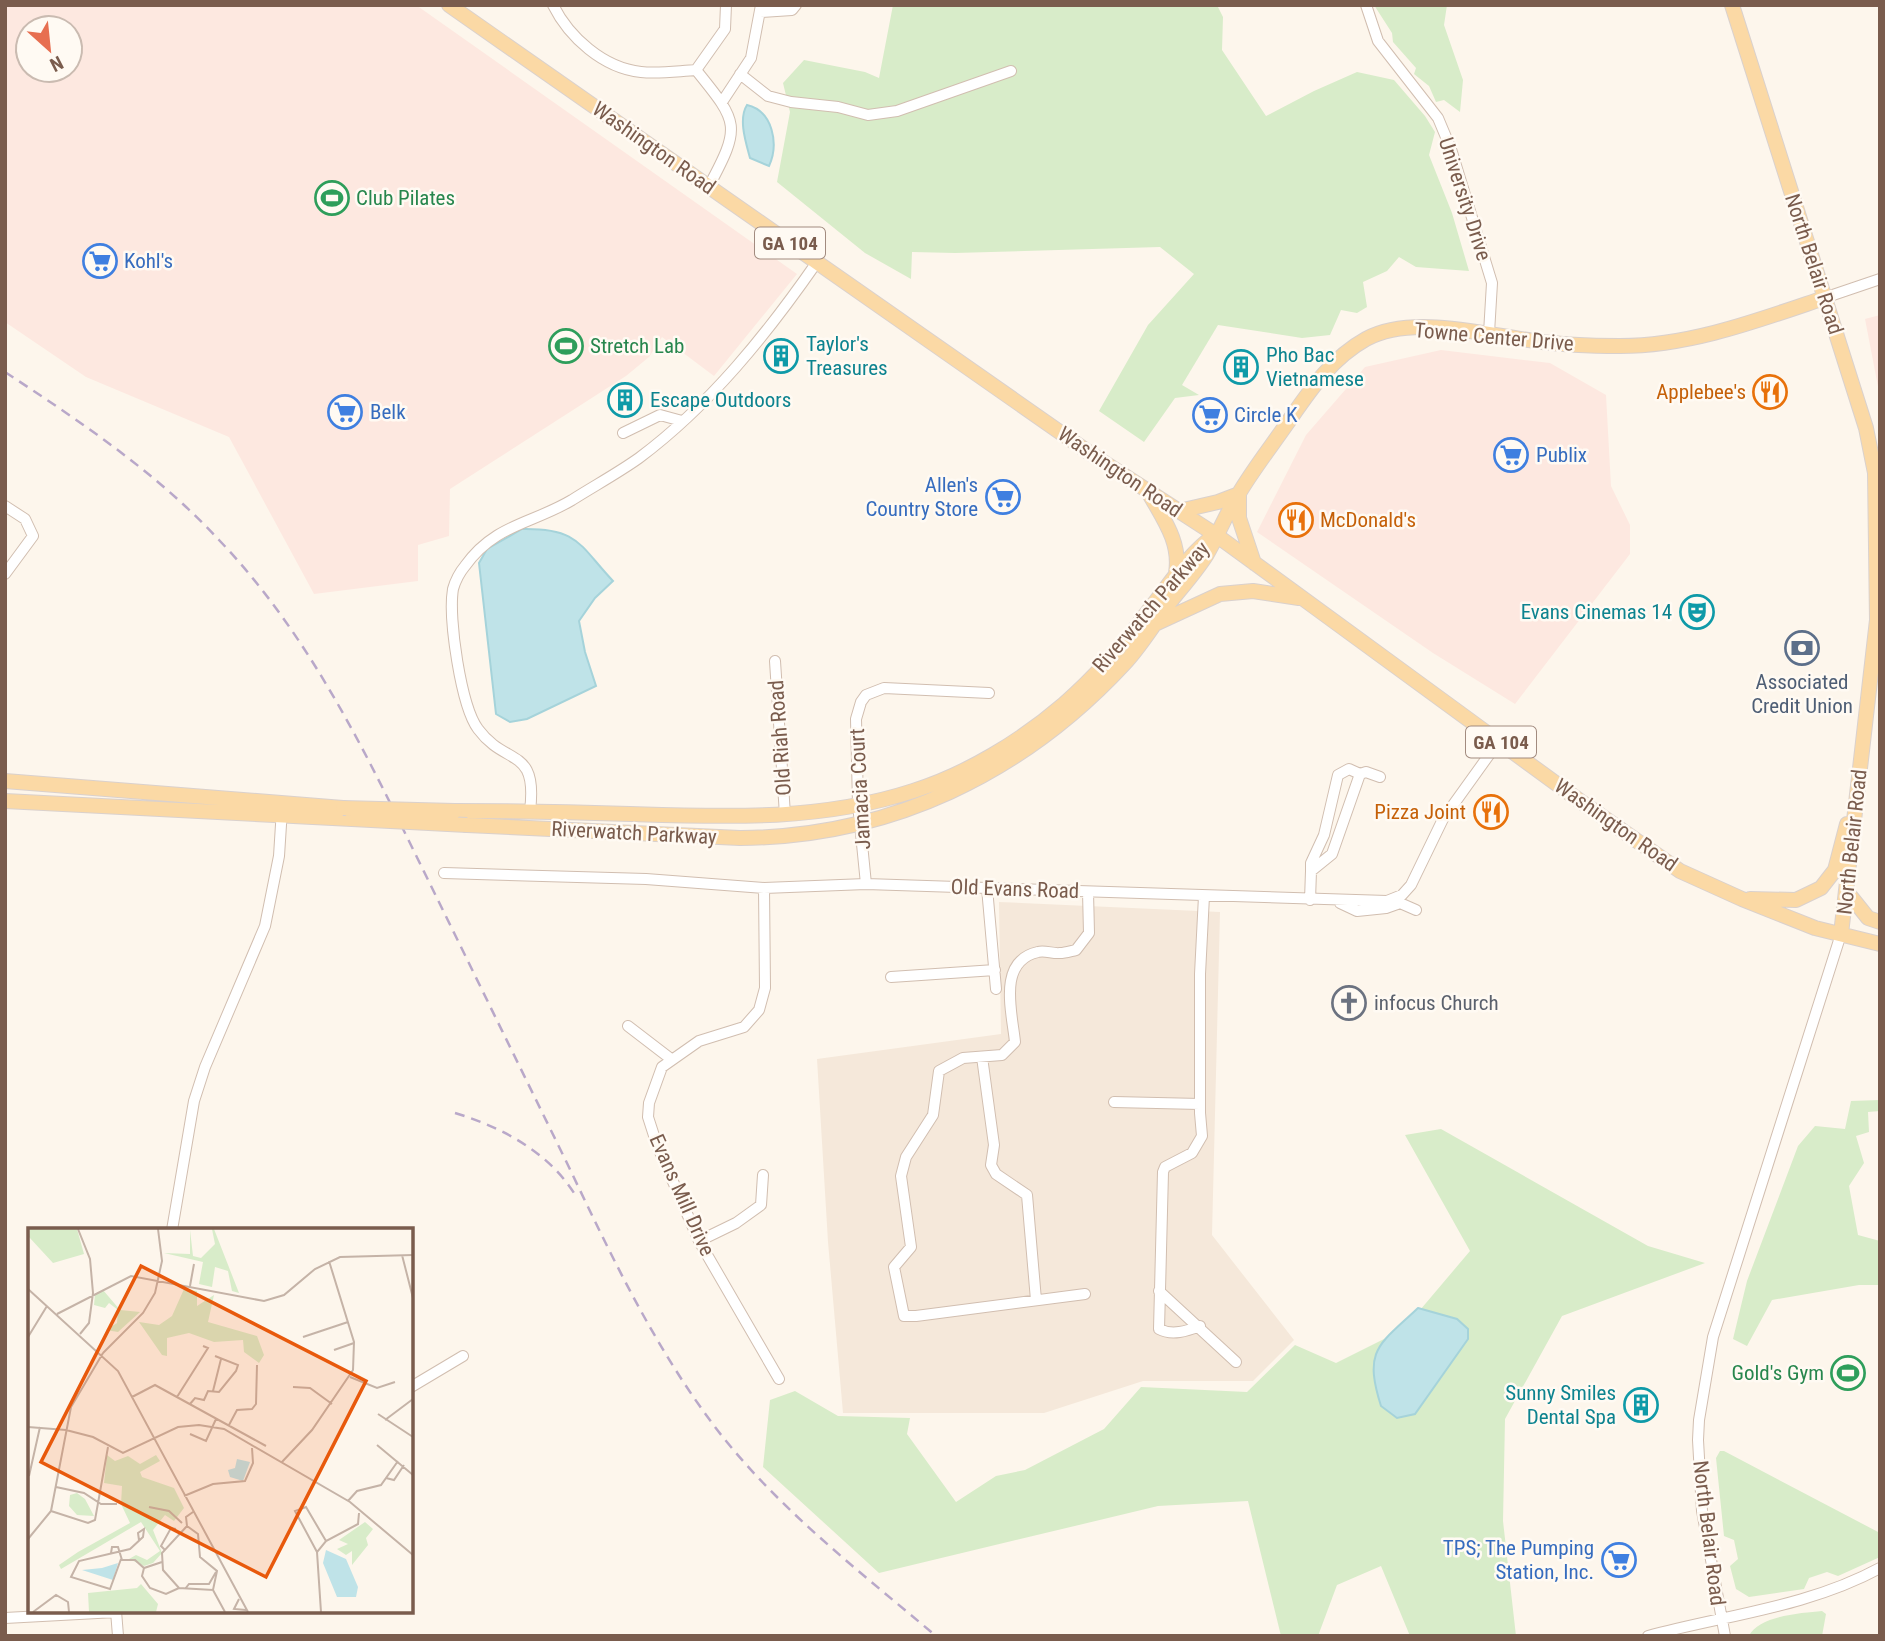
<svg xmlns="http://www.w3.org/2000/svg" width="1885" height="1641" font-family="'Roboto Condensed',sans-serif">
	<rect width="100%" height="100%" fill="#fdf6ec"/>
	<path fill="#f5e8da" d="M 999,902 L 1220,912 L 1212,1235 L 1294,1340 L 1253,1381 L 1143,1381 L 1044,1413 L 843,1413 L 828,1242 L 817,1059 L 1001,1034 Z"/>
	<path fill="#fde8e0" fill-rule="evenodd" d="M 5,5 L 416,5 L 797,274 L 714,376 L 662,337 L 649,357 L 626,376 L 450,489 L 449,536 L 418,545 L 418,581 L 314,594 L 229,437 L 86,377 L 5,322 ZM 28,28 L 70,28 L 70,70 L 28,70 Z
		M 1880,315 L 1880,397 L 1865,319 Z
		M 1441,350 L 1550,363 L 1606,395 L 1611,486 L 1630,525 L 1630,554 L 1515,704 L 1433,653 L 1257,532 L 1306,435 L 1365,367 Z"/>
	<path fill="#d8ecc9" d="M 893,5 L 1217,5 L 1223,17 L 1222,50 L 1266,116 L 1314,91 L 1357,72 L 1394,80 L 1425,116 L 1435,132 L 1429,155 L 1452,213 L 1469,271 L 1416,267 L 1399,257 L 1387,271 L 1363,282 L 1367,307 L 1357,313 L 1341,310 L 1330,335 L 1302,338 L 1218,325 L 1182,385 L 1199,395 L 1175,398 L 1144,442 L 1099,411 L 1148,325 L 1194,274 L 1160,247 L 955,253 L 912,252 L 911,279 L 865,253 L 777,182 L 790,112 L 783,83 L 804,60 L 865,72 L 879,78 Z
		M 1374,5 L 1447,5 L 1444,25 L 1463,80 L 1460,112 L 1444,100 L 1436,102 L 1429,86 L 1414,74 L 1416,68 L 1393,42 L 1392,33 Z
		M 1880,1100 L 1880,1111 L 1868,1112 L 1869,1132 L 1856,1136 L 1864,1163 L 1849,1186 L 1858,1235 L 1880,1241 L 1880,1285 L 1859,1285 L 1772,1300 L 1747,1346 L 1733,1339 L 1747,1281 L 1798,1146 L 1815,1126 L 1845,1129 L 1851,1101 Z
		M 1441,1129 L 1648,1246 L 1705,1263 L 1562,1316 L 1505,1419 L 1503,1521 L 1516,1636 L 1410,1636 L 1381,1566 L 1337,1585 L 1318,1636 L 1281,1636 L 1248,1501 L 1158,1506 L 879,1573 L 763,1467 L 770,1400 L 795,1391 L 838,1416 L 910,1418 L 907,1434 L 956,1502 L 996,1476 L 1025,1470 L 1104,1429 L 1141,1387 L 1247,1392 L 1295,1345 L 1336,1363 L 1404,1329 L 1470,1251 L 1405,1135 Z
		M 1720,1451 L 1724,1451 L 1880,1533 L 1880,1557 L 1838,1576 L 1827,1572 L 1809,1578 L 1804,1589 L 1749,1597 L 1736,1589 L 1730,1566 L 1738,1559 L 1734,1540 L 1724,1536 L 1716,1458 Z
		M 1822,1611 L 1826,1614 L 1822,1636 L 1749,1636 C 1758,1616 1801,1613 1822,1611 Z"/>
	<path fill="#bfe3e8" stroke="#a5d3da" stroke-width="2" d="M 747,105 C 773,111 779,144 769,166 L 750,158 C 746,143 738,119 747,105 Z
		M 522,529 C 579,528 579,545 613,581 L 595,598 L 579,621 L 585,652 L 596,686 L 527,719 L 510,722 L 496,714 L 479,563 L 487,549 Z
		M 1418,1308 L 1457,1319 L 1468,1329 L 1468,1339 L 1415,1414 L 1397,1418 L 1381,1406 C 1363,1349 1379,1345 1418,1308 Z"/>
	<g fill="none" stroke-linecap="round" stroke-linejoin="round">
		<g stroke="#d1beb0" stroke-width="12">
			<path id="minor" d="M 553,5 C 569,37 603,68 641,72 C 659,74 678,71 696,70
				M 1366,5 L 1378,41 L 1438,118 L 1451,149 L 1492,283 L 1489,333
				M 760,12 L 792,10 L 796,5
				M 696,70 C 738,122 742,125 709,186
				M 696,70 L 725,29 L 726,5
				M 740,74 L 768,96 L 791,102 L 838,107 L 868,115 L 897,111 L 1011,71
				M 722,102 L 751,58 L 761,5
				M 1824,298 L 1880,279
				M 623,433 L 660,415 L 682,421
				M 5,506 L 25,519 L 33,536 L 5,574
				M 775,661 L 785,815
				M 530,811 C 538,746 506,767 478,729 C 461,706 448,618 453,589 C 455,582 460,572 465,566 C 495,524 532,524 572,500 C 594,486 618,473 639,458 C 710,405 767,334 817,262
				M 1311,871 L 1311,863 L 1324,835 L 1338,775 L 1349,769 L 1360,774
				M 444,873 L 646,879 L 764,888 L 866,884 L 1387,901 L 1402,895 L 1411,885 L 1443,819 L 1499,741
				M 866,884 L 858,804 L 856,719 L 861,702 L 866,695 L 884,688 L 989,693
				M 764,888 L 765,988 L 759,1010 L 744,1027 L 699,1041 L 662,1067 L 649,1103 L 648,1117 L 657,1145 L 699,1241 L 779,1379
				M 987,888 L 996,989
				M 1310,900 L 1311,871 L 1332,854 L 1360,774 L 1366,772 L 1380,777
				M 1340,903 L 1357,911 L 1386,908 L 1400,903 L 1416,910
				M 891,977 L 995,970
				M 628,1026 L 671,1059
				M 982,1057 L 994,1145 L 991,1165 L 996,1174 L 1027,1195 L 1036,1300
				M 1114,1102 L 1200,1104
				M 172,1230 L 194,1101 L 205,1067 L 265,926 L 279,856 L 282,809
				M 699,1241 L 736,1223 L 761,1205 L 763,1175
				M 1159,1291 L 1236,1362
				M 1085,1294 L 916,1316 L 904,1316 L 894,1267 L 911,1247 L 901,1176 L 906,1157 L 933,1115 L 939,1071 L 963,1058 L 1002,1055 L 1015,1042 C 1012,1012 997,961 1038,952 C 1045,950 1053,954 1060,953 C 1065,953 1071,951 1076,950 L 1089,933 L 1088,892
				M 1200,1326 C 1187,1331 1172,1336 1159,1329 L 1163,1172 L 1165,1167 L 1192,1153 L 1202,1136 L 1200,1113 L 1200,974 L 1204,896
				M 411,1387 L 463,1356
				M 116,1611 L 118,1636
				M 5,1618 L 116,1612
				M 1648,1636 C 1726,1615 1808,1607 1880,1568
				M 1725,1636 L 1702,1511 L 1698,1440 L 1699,1420 L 1713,1337 L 1841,934"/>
		</g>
		<g stroke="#dad1cd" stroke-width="16">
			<path id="major" d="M 449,5 L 1094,456 L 1216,535 L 1580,801 L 1680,871 L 1742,899 L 1815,928 L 1880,944
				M 1732,5 L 1866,428 L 1875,473 L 1877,620 L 1841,934
				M 1150,495 C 1164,520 1181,543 1176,573
				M 1239,495 L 1239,518 L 1254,563
				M 1179,511 L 1218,502 L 1239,494
				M 1155,624 L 1220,594 L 1253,591 L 1299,598
				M 5,781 L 343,808
				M 5,801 L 352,819
				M 455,811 C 513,811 571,812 630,814 C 725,817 821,821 913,791 C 967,774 1021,741 1064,704 C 1096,676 1124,644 1149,610 C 1170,584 1187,555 1215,535
				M 467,825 L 740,838 C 890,837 1022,774 1124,664 C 1140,647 1153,626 1167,606 C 1180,589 1196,572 1207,554 C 1218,535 1226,514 1238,495 C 1252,471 1270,448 1286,425 C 1309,392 1330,359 1366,339 C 1412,314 1486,335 1535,341 C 1563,345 1592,346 1620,346 C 1690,346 1759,320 1824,298
				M 1848,893 L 1868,918 L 1880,922
				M 1750,899 L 1796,900 L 1821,888 L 1835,870 L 1847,824"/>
		</g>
		<use href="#minor" stroke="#fff" stroke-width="10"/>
		<use href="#major" stroke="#fbd9a5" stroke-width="14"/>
		<path stroke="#b9a8c9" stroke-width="2.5" stroke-dasharray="10 7" stroke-linecap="butt" d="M 5,372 C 81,422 157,473 219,540 C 301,626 355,731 407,837 C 460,945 513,1053 566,1161 C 610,1253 653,1345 715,1427 C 776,1507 859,1571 936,1636
			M 455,1113 C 501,1127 547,1151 574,1193"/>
		<g stroke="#dad1cd" stroke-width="16" stroke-linecap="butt">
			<path id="major-bridge" d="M 343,808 L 455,811
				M 352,819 L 467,825"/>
		</g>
		<use href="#major-bridge" stroke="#fbd9a5" stroke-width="14"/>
	</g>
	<defs>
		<g id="stadium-ring" transform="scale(1.75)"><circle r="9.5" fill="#fffaf3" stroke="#2e9e5b" stroke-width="1.5"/><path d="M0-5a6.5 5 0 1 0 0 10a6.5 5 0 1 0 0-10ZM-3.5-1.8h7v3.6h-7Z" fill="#2e9e5b"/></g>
		<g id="supermarket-ring" transform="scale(1.75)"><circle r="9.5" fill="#fffaf3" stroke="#3f7fe0" stroke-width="1.5"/><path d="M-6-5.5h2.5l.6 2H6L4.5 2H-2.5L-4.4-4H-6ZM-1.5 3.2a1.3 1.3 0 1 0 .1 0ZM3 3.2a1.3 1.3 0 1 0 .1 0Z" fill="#3f7fe0"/></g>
		<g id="building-ring" transform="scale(1.75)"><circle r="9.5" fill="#fffaf3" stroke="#0f9aa8" stroke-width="1.5"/><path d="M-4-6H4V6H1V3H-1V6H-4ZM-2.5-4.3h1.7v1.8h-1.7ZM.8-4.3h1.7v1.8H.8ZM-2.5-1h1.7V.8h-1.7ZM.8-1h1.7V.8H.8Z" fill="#0f9aa8"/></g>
		<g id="restaurant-ring" transform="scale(1.75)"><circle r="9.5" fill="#fffaf3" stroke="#e8710a" stroke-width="1.5"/><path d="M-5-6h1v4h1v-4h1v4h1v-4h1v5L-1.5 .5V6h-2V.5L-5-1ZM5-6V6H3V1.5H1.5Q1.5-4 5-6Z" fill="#e8710a"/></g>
		<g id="theatre-ring" transform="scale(1.75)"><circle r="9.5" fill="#fffaf3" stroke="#0f9aa8" stroke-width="1.5"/><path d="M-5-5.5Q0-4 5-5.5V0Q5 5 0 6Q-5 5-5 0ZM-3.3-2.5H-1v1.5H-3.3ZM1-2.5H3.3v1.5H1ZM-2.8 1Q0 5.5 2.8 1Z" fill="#0f9aa8"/></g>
		<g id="bank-ring" transform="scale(1.75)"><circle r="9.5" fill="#fffaf3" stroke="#5c6f8a" stroke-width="1.5"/><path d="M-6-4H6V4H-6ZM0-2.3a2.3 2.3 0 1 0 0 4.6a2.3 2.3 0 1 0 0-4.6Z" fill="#5c6f8a"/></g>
		<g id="church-ring" transform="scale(1.75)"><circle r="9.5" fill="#fffaf3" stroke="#6b7280" stroke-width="1.5"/><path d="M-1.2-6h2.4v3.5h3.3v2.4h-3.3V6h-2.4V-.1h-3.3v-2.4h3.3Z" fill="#6b7280"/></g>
	</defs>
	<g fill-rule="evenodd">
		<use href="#stadium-ring" x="332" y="198"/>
		<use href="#supermarket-ring" x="100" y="261"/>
		<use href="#stadium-ring" x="566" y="346"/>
		<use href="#building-ring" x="781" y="356"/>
		<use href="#building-ring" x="1241" y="367"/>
		<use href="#restaurant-ring" x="1770" y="392"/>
		<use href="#building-ring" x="625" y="400"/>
		<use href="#supermarket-ring" x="345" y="412"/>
		<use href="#supermarket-ring" x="1210" y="415"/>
		<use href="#supermarket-ring" x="1511" y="455"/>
		<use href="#supermarket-ring" x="1003" y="497"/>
		<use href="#restaurant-ring" x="1296" y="520"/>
		<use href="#theatre-ring" x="1697" y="612"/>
		<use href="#bank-ring" x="1802" y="648"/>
		<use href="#restaurant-ring" x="1491" y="812"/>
		<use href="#church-ring" x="1349" y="1003"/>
		<use href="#stadium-ring" x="1848" y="1373"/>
		<use href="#building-ring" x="1641" y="1405"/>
		<use href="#supermarket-ring" x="1619" y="1560"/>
	</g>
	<g text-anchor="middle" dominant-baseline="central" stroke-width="5" stroke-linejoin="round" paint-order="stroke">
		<g fill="#fffaf3" stroke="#a28b7f" stroke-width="2">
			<rect x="755" y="227.5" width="70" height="31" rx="5"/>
			<rect x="1466" y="726.5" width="70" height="31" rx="5"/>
		</g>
		<g font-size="19" font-weight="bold" fill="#7a5c4d">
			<text x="790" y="243">GA 104</text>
			<text x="1501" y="742">GA 104</text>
		</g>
		<g font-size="21" fill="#7a5c4d" stroke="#fffaf3">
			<text transform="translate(654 148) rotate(35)">Washington Road</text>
			<text transform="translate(1465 199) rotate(72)">University Drive</text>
			<text transform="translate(1814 264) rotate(72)">North Belair Road</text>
			<text transform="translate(1494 337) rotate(5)">Towne Center Drive</text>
			<text transform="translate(1120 472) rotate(34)">Washington Road</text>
			<text transform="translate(1151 607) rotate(-49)">Riverwatch Parkway</text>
			<text transform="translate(780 738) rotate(-94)">Old Riah Road</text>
			<text transform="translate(860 789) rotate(-93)">Jamacia Court</text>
			<text transform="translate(1616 825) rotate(35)">Washington Road</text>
			<text transform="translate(634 833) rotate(3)">Riverwatch Parkway</text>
			<text transform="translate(1852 842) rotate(-84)">North Belair Road</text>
			<text transform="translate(1015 889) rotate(2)">Old Evans Road</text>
			<text transform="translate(682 1195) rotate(66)">Evans Mill Drive</text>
			<text transform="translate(1709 1533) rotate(83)">North Belair Road</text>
		</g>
		<g font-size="21" fill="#27864d" stroke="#fffaf3" text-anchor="start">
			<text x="356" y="198">Club Pilates</text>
			<text x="590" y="346">Stretch Lab</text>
			<text x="1824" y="1373" text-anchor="end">Gold's Gym</text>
		</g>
		<g font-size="21" fill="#366cbe" stroke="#fffaf3" text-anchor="start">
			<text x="124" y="261">Kohl's</text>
			<text x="370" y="412">Belk</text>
			<text x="1234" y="415">Circle K</text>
			<text x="1536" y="455">Publix</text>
			<text x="978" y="485" text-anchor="end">Allen's<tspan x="978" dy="24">Country Store</tspan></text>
			<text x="1594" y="1548" text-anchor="end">TPS; The Pumping<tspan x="1594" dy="24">Station, Inc.</tspan></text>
		</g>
		<g font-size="21" fill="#0d838f" stroke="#fffaf3" text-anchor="start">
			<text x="806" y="344">Taylor's<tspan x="806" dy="24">Treasures</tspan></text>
			<text x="1266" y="355">Pho Bac<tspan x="1266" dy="24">Vietnamese</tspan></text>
			<text x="650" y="400">Escape Outdoors</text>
			<text x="1672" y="612" text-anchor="end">Evans Cinemas 14</text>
			<text x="1616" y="1393" text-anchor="end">Sunny Smiles<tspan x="1616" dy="24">Dental Spa</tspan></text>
		</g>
		<g font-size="21" fill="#c56008" stroke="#fffaf3" text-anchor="end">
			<text x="1746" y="392">Applebee's</text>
			<text x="1320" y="520" text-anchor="start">McDonald's</text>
			<text x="1466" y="812">Pizza Joint</text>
		</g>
		<g font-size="21" fill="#4e5e75" stroke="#fffaf3">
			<text x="1802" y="682">Associated<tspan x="1802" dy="24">Credit Union</tspan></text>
		</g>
		<g font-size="21" fill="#5b616d" stroke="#fffaf3" text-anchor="start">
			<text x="1374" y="1003">infocus Church</text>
		</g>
	</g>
	<g transform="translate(28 1228)">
		<rect width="385" height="385" fill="#fdf6ec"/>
		<path d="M 2,1 L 49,1 L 56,26 L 25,35 L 1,9 ZM 184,1 L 186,1 L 211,65 L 204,63 L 200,43 L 187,39 L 184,59 L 171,56 L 175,34 L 136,25 L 162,26 L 162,2 L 165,28 L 173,30 L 187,16 ZM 156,61 L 169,63 L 169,78 L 186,67 L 180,94 L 229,108 L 236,127 L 231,135 L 216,124 L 215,112 L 186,114 L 161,105 L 139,110 L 139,128 L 134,127 L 111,94 L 131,97 L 144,88 ZM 75,62 L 92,82 L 112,84 L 90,104 L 78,102 L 89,95 L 90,82 L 81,75 L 77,80 L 66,77 L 67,66 ZM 79,227 L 87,233 L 100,228 L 112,236 L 128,227 L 132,233 L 112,244 L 114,249 L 146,260 L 156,280 L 146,293 L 137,287 L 125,302 L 134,325 L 125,335 L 116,338 L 101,331 L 108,327 L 119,332 L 132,323 L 113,294 L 33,341 L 31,337 L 50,324 L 102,295 L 93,276 L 94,258 L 76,255 ZM 49,265 L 57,271 L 66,288 L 49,287 L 41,278 L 42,267 ZM 337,294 L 345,301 L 338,310 L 340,317 L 324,337 L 324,323 L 318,327 L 309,321 L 320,316 L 311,312 ZM 113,356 L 130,376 L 128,384 L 61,384 L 60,365 L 109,360 Z" fill="#d8ecc9"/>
		<path d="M 209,231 L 222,234 L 215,253 L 202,249 L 200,242 L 207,240 ZM 298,322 L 318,331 L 330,359 L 328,369 L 309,369 L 295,335 ZM 90,335 L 85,352 L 54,342 L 74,340 Z" fill="#bfe3e8"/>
		<path fill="none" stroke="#c5b3a7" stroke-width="2" d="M 50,1 L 62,31 L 65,65 L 61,95 L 52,106M 374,27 L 385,70M 162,58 L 166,36M 0,61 L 90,143 L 220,384M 29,86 L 103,48 L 236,73 L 256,67 L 287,41 L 312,29 L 385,27M 0,109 L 19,78M 275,109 L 320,94M 306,122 L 326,115M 75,125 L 115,85 L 127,65 L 134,33 L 130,1M 322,149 L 349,160 L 367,154M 265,159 L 282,160 L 304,176M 185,163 L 193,131M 104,169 L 127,157 L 238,218M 149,169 L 180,120 L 175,118M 162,176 L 167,170 L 176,172 L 180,163 L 191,164 L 208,143 L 210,137 L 187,128M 350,186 L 385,209M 357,192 L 385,171M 201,197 L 209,182 L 224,181 L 228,176 L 229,137M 0,199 L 38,202M 38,202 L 65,209 L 95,225 L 150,199 L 171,197 L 196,201 L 322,274 L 385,327M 162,206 L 178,213 L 188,191M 349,217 L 385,247M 253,235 L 284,202 L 325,142 L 326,114 L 301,33M 1,248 L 12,199M 358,250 L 366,252 L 376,237M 28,259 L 56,265 L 73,276 L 89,276M 156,268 L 185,256 L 217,253 L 225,235 L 224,220M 320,273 L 329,263 L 353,257 L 370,233M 121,279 L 141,283 L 154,295M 23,283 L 60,295 L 67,292 L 80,219M 159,298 L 134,325 L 135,342 L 151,360 L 185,362 L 189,343 L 172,329 L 170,306 L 159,298 L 158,289 L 165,284M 0,311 L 23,283 L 43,179 L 75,125M 137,322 L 133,318 L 143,300 L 148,301M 289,324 L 267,283 L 278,279 L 298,313M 83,325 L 84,319 L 90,319 L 94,332 L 107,332 L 116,340 L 134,334M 93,331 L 82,361 L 43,349 L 51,333 L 102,321 L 115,309 L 116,301 L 110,305 L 111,312M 116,340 L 114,348 L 122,360 L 138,366 L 151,360M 157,361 L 161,356 L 181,356 L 188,344M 185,362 L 197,384M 211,371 L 206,381 L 218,382M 5,384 L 28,367 L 40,374 L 41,384M 293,384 L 289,324 L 298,313 L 330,296 L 331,285"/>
		<path fill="#e8590c" fill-opacity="0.15" stroke="#e8590c" stroke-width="3.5" d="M 113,38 L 338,153 L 238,349 L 13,234 Z"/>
		<rect width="385" height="385" fill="none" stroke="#7a5c4d" stroke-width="3.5"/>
	</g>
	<rect width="1885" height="1641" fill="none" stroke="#7a5c4d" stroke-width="14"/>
	<g transform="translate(49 49) rotate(153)"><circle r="33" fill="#fffaf3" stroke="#cabbb1" stroke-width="2"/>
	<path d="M0-5L12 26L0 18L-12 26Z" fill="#e76f51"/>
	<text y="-10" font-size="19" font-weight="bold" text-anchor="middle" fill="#7a5c4d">N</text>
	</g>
</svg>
